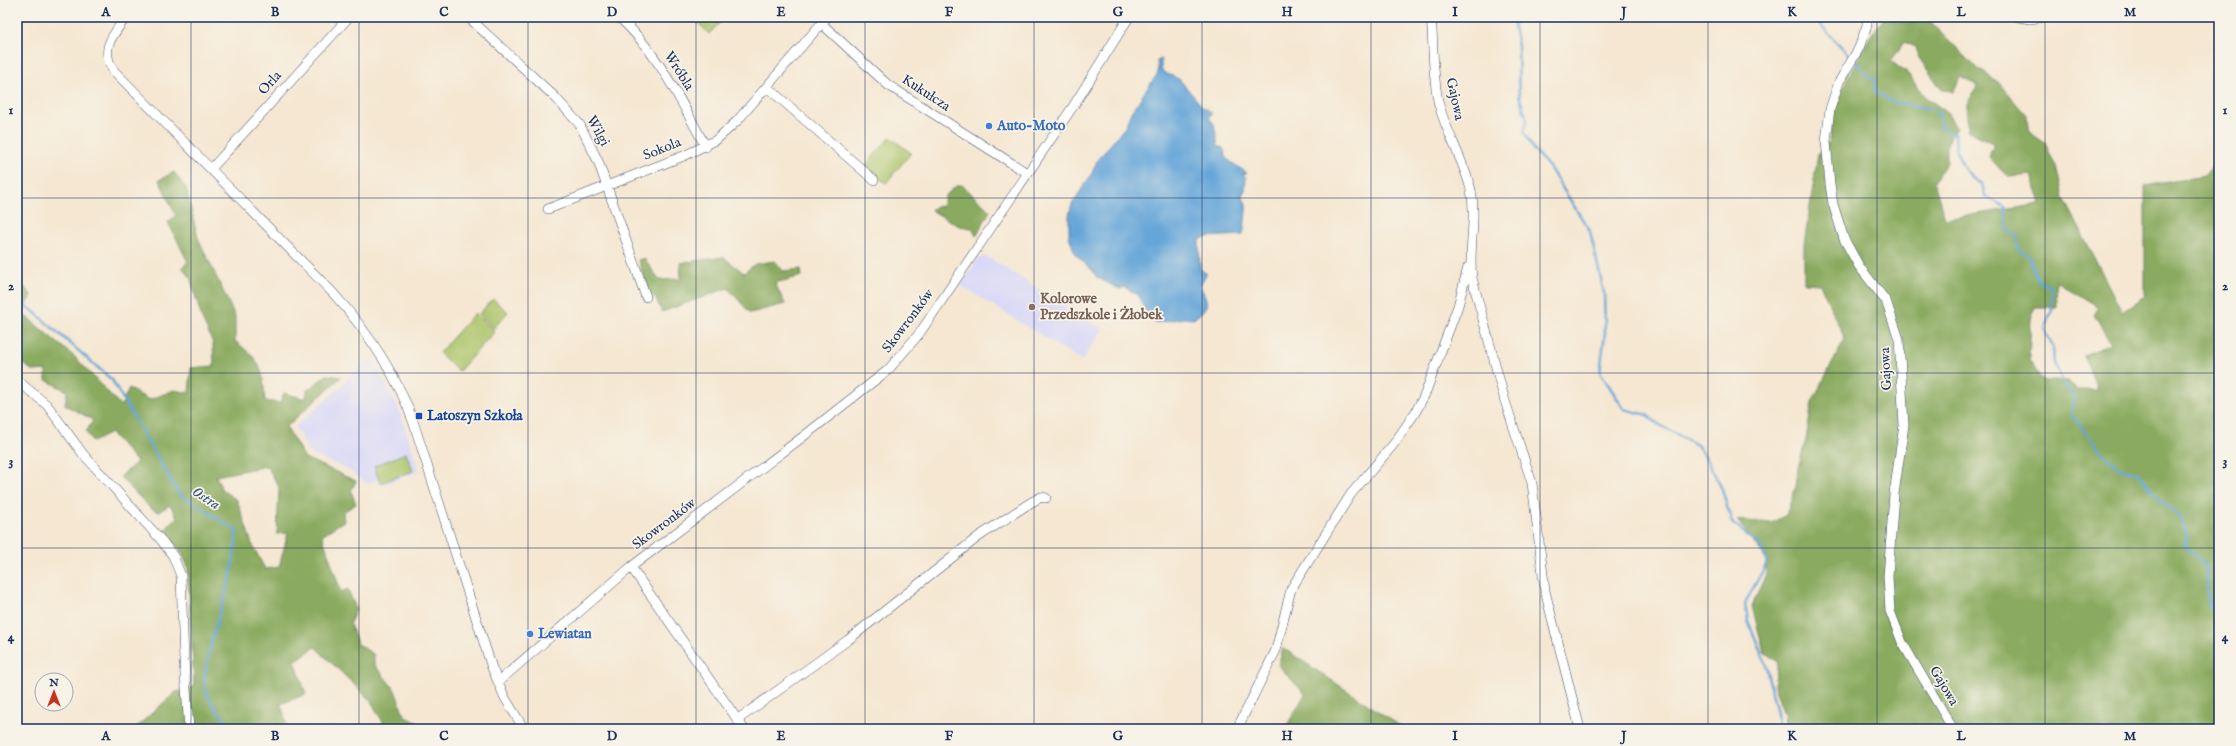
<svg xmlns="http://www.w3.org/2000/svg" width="2236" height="746" font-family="'IM FELL English',serif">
	<rect width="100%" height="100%" fill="#f7f3e8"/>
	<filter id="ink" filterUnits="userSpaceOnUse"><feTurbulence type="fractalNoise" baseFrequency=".025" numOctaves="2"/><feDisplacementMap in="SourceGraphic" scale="8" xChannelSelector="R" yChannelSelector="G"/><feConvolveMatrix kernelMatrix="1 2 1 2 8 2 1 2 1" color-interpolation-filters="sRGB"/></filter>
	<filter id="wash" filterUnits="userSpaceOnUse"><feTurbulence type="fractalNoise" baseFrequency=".012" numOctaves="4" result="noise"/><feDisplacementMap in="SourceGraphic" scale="16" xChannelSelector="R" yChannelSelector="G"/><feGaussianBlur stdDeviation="0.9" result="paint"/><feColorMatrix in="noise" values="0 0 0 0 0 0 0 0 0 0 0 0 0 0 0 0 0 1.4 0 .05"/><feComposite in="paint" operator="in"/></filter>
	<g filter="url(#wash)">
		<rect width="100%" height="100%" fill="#f5e7d1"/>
		<path fill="#d8d7f8" d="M 988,257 L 1103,329 L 1082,361 L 960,285 L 979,258 Z
			M 372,358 L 399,409 L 419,471 L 381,486 L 377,480 L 368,484 L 345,468 L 310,454 L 295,427 L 336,391 L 357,368 Z"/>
		<path fill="#adc56a" stroke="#647a64" d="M 692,17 L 725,17 L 709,34 Z
			M 890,137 L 911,153 L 886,183 L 864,167 Z
			M 493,299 L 508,312 L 494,328 L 479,314 Z
			M 475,313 L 495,331 L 459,371 L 439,353 Z
			M 406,453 L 413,471 L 380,483 L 374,466 Z"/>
		<path fill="#8aaa5e" stroke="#526c5e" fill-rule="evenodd" d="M 1885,17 L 1926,17 L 1977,68 L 1998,82 L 2026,115 L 2029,132 L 2045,143 L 2056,167 L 2063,196 L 2122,312 L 2145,296 L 2145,186 L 2204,176 L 2219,158 L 2219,729 L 1784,729 L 1785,717 L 1774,686 L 1778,662 L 1764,652 L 1752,606 L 1766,574 L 1766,558 L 1737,520 L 1771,523 L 1786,515 L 1796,487 L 1798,468 L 1806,440 L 1812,402 L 1845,339 L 1820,284 L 1804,283 L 1804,245 L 1818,154 L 1829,141 L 1835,106 L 1842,88 L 1871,35 ZM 1904,42 L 1916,47 L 1919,58 L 1942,90 L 1954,91 L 1960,77 L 1978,85 L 1967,104 L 1967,130 L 1994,144 L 1989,157 L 2008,177 L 2032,175 L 2041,204 L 1945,219 L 1934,182 L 1947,162 L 1947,144 L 1956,128 L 1948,113 L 1924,96 L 1908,74 L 1891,61 ZM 2056,281 L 2099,307 L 2094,315 L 2111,344 L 2084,355 L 2097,390 L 2076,390 L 2069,381 L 2042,381 L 2029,359 L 2031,319 L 2035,307 L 2057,307 Z
			M 174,172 L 186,188 L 198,238 L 235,316 L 235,341 C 262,362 263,368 265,401 L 280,403 L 284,393 L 306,399 L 307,390 L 327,375 L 341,377 L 286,427 L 305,458 L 356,481 L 351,491 L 356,504 L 343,512 L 344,521 L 322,535 L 341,592 L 348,589 L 356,609 L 350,623 L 357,643 L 374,655 L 374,664 L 395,690 L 404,715 L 428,729 L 387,729 L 370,700 L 315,647 L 295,661 L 306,694 L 281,704 L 288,729 L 137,729 L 136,727 L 176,692 L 194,687 L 188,567 L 180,550 L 164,531 L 177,517 L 170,505 L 158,512 L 150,508 L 120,477 L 137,462 L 111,433 L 93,442 L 86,432 L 93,420 L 65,405 L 67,391 L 46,380 L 46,370 L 33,371 L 17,359 L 17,278 L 32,296 L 27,302 L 23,314 L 76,358 L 121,406 L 129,388 L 149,400 L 174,390 L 189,393 L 191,368 L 214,366 L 213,343 L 202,319 L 190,277 L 182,267 L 188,262 L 168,222 L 176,216 L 159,180 ZM 267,466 L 279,487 L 277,534 L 288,533 L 279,567 L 265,569 L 252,544 L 237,500 L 222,490 L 216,476 Z
			M 962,185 L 990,211 L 976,236 L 972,228 L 959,226 L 931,210 L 934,207 L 943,206 L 945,196 L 956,186 Z
			M 723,257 L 744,273 L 755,264 L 775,261 L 783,271 L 801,269 L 802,276 L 775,283 L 785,304 L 750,313 L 728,288 L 662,312 L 656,299 L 649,292 L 638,260 L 644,258 L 659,280 L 681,279 L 680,263 Z
			M 1283,648 L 1405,729 L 1285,729 L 1305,694 L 1278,665 Z"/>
		<path fill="#65a5d8" stroke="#406a9b" d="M 1161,59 L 1161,69 L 1165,73 L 1179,79 L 1202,106 L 1212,113 L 1209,118 L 1214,124 L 1218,146 L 1223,148 L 1227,159 L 1247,173 L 1242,174 L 1246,177 L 1245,190 L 1242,195 C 1243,199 1245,201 1246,204 C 1247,208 1244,231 1243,235 L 1205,237 L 1199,241 L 1200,269 L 1207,274 L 1200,285 C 1209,305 1210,305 1194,319 L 1183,318 L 1155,323 L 1147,314 L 1137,294 L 1124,287 L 1120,289 C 1112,286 1105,281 1097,278 L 1093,271 L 1075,254 L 1069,236 L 1069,215 L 1072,204 L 1092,173 L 1097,161 L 1125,127 L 1131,112 L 1158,73 L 1157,61 Z"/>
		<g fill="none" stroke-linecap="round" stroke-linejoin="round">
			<path stroke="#65a5d8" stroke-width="2.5" d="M 1512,17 L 1518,46 L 1519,95 L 1527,120 L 1524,132 L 1533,149 L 1549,167 L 1590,231 L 1604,293 L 1605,333 L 1600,372 L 1624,409 L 1647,415 L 1658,424 L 1697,445 L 1705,456 L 1722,489 L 1732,523 L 1760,545 L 1767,563 L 1745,603 L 1748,621 L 1764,659 L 1777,713 L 1778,729
				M 1813,17 L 1851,57
				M 1855,60 L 1867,75 L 1874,78 L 1875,91 L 1893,102 L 1931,109 L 1939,114 L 1942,128 L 1955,135 C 1955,153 1964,177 1982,184 L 1985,196 L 2005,207 L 2008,230 L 2016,234 L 2019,250 L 2029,256 L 2038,281 L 2051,287 L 2052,312 L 2044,328 L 2053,347 L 2054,363 L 2065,386 L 2074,396 L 2071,414 L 2106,457 L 2120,468 L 2139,473 L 2161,501 L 2179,516 L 2188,535 L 2184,546 L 2205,565 L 2209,606 L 2219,613
				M 17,302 L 32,310 L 112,380 L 179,494 L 237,531 C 235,545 234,560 231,574 C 225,598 201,666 205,688 C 209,704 223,718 236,729
				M 2214,729 L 2219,724"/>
		</g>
	</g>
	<g filter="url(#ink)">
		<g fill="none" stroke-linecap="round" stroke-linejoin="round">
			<g stroke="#3c4b6f" stroke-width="10">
				<path id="minor" d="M 126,17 C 113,35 99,49 114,71 L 333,293 C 368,332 397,374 414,424 L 492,668 L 505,698 L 524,729
					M 468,17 L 555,97 L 580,125 L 598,161 L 646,297
					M 619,17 C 660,55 679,99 706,147
					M 1431,17 C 1434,46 1432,77 1439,105 C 1447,134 1464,161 1471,190 C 1477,220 1468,249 1472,278 L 1505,401 L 1532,483 L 1545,591 L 1580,729
					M 1867,17 L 1867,25 L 1859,48 L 1839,82 L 1830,109 L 1826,141 L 1830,184 L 1833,204 L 1844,239 L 1859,266 L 1886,301 L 1899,339 L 1904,425 L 1894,494 L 1888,577 L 1890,611 L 1902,642 L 1953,729
					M 2018,17 L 2030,19 L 2043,17
					M 821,23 L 888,85 L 1027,173
					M 767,87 L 874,180
					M 211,169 L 349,17
					M 548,209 L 686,155 L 716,140 L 737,121 L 827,17
					M 17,380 L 47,405 L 83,454 L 162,541 L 173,556 L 181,576 L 184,661 L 189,729
					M 631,567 L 744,729
					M 498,682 L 631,567 L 804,436 L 888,370 L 919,334 L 1074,105 L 1129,17
					M 737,720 L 848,640 L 978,537 L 1030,503 L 1041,497 L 1046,498
					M 1237,729 L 1276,650 L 1291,589 L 1351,494 L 1393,445 L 1415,413 L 1425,394 L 1458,306 L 1468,267"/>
			</g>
			<use href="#minor" stroke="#fff" stroke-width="9"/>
		</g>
	</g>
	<path fill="none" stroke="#1b2f5e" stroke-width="1" stroke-opacity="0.55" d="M 191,17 L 191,729M 359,17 L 359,729M 528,17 L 528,729M 696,17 L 696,729M 865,17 L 865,729M 1034,17 L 1034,729M 1202,17 L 1202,729M 1371,17 L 1371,729M 1540,17 L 1540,729M 1708,17 L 1708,729M 1877,17 L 1877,729M 2045,17 L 2045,729M 17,198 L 2219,198M 17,373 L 2219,373M 17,548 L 2219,548"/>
	<g fill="#3f7fe0" stroke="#f7f3e8" stroke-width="1.5">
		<circle cx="989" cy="126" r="4"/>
		<circle cx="530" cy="634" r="4"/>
	</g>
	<circle fill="#8d6e63" stroke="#f7f3e8" stroke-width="1.5" cx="1032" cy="307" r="4"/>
	<rect fill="#1a4fb4" stroke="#f7f3e8" stroke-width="1.5" x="415" y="412" width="8" height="8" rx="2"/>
	<g text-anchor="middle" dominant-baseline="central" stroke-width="3.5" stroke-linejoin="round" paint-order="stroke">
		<g font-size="14" fill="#1b2f5e" stroke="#f7f3e8">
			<text transform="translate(679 71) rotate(58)">Wróbla</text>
			<text transform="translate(270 83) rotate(-48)">Orla</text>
			<text transform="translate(926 93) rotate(33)">Kukułcza</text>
			<text transform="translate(1455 99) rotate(78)">Gajowa</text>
			<text transform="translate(598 131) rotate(61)">Wilgi</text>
			<text transform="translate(662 149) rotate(-22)">Sokola</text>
			<text transform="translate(908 321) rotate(-53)">Skowronków</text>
			<text transform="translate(1886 369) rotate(-93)">Gajowa</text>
			<text transform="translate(664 524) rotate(-37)">Skowronków</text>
			<text transform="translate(1944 686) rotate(59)">Gajowa</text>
		</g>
		<g font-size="14" font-weight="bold" fill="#366cbe" stroke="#f7f3e8" text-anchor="start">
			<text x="997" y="126">Auto-Moto</text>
			<text x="538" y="634">Lewiatan</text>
		</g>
		<g font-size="14" font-weight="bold" fill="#785e54" stroke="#f7f3e8" text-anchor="start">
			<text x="1040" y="299">Kolorowe<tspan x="1040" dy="16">Przedszkole i Żłobek</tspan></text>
		</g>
		<g font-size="14" font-weight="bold" fill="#164399" stroke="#f7f3e8" text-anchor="start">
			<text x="427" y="416">Latoszyn Szkoła</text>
		</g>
		<g font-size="15" font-style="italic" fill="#355889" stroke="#f7f3e8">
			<text transform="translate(206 498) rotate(33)">Ostra</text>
		</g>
	</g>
	<rect width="2236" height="746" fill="none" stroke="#f7f3e8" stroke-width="44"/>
	<g transform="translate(54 692)"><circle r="19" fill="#f7f3e8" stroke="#9fa5b1"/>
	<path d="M0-3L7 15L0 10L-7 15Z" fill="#c8321e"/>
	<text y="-6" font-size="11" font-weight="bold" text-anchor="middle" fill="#1b2f5e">N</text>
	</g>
	<rect x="22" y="22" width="2192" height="702" fill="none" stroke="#1b2f5e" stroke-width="1.5"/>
	<g font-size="13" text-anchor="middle" font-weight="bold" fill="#1b2f5e">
		<text x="106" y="16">A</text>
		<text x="275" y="16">B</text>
		<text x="444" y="16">C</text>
		<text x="612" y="16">D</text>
		<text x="781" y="16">E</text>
		<text x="949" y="16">F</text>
		<text x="1118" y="16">G</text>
		<text x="1287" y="16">H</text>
		<text x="1455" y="16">I</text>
		<text x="1624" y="16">J</text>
		<text x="1792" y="16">K</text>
		<text x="1961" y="16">L</text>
		<text x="2130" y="16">M</text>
		<text x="11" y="114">1</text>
		<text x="2225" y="114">1</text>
		<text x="11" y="290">2</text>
		<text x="2225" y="290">2</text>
		<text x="11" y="465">3</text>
		<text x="2225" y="465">3</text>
		<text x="11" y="641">4</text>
		<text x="2225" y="641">4</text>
		<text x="106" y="740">A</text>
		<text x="275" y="740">B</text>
		<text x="444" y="740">C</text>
		<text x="612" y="740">D</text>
		<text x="781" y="740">E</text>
		<text x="949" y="740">F</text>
		<text x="1118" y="740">G</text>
		<text x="1287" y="740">H</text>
		<text x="1455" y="740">I</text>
		<text x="1624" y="740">J</text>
		<text x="1792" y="740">K</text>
		<text x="1961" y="740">L</text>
		<text x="2130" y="740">M</text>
	</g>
</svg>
